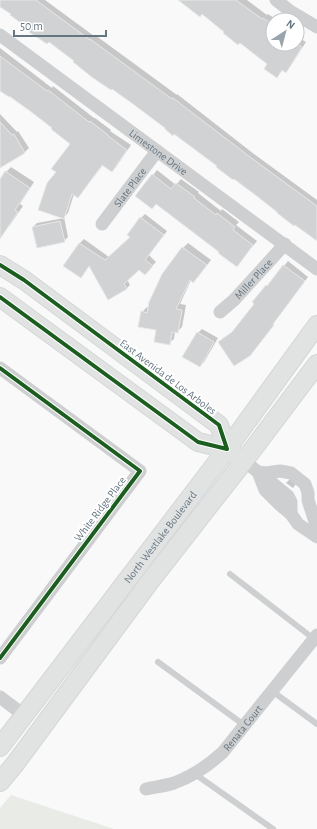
<svg xmlns="http://www.w3.org/2000/svg" width="317" height="829" font-family="'Alegreya Sans',sans-serif">
	<rect width="100%" height="100%" fill="#f9f9f9"/>
	<path fill="#e8ebe6" d="M 11,795 L 114,829 L 0,829 L 0,808 Z"/>
	<path fill="#0003" d="M 0,0 L 45,0 L 94,36 L 95,35 L 177,95 L 177,94 L 254,154 L 317,200 L 317,239 L 279,212 L 167,128 L 49,41 L 32,30 L 0,6 Z
		M 183,0 L 247,0 L 267,15 L 268,14 L 277,20 L 273,20 L 273,44 L 297,44 L 297,37 L 306,42 L 290,67 L 285,71 L 283,70 L 277,76 L 269,64 Z
		M 0,48 L 52,88 L 53,86 L 94,118 L 95,118 L 111,130 L 110,131 L 131,145 L 116,167 L 112,171 L 103,165 L 82,192 L 74,194 L 68,213 L 64,217 L 68,237 L 64,241 L 33,227 L 37,223 L 64,218 L 57,172 L 72,144 L 54,128 L 9,95 L 0,90 Z
		M 0,114 L 17,132 L 18,131 L 29,148 L 25,152 L 1,166 Z
		M 11,167 L 34,182 L 20,204 L 23,206 L 10,225 L 5,230 L 0,227 L 0,181 L 6,172 Z
		M 157,170 L 176,185 L 181,179 L 199,192 L 198,193 L 221,211 L 222,209 L 239,222 L 236,225 L 257,241 L 237,266 L 221,252 L 157,203 L 137,196 Z
		M 145,214 L 167,231 L 149,255 L 156,262 L 145,273 L 139,268 L 127,279 L 130,285 L 126,289 L 90,265 L 81,277 L 65,266 L 80,243 L 84,239 L 109,257 L 131,237 L 141,218 Z
		M 188,243 L 211,260 L 198,277 L 193,282 L 191,280 L 180,304 L 186,305 L 182,327 L 177,332 L 175,331 L 174,339 L 169,343 L 142,312 L 147,307 L 149,308 L 163,275 L 183,248 Z
		M 288,261 L 308,277 L 253,351 L 219,342 L 223,338 L 236,330 L 256,303 L 267,286 L 271,282 Z
		M 202,329 L 218,338 L 204,362 L 200,366 L 198,333 Z
		M 290,479 L 296,484 L 293,488 L 286,483 Z"/>
	<path fill="#d0d2d3" stroke="#e8e8e8" d="M 0,0 L 36,0 L 90,40 L 90,39 L 172,99 L 173,98 L 250,157 L 317,206 L 317,241 L 295,225 L 294,226 L 277,213 L 277,212 L 258,197 L 234,179 L 233,180 L 216,167 L 217,166 L 174,134 L 173,136 L 165,129 L 165,128 L 133,104 L 112,89 L 111,90 L 93,78 L 73,62 L 74,61 L 49,42 L 47,44 L 29,32 L 30,30 L 10,15 L 11,14 L 0,7 Z
		M 178,0 L 236,0 L 262,19 L 263,18 L 273,25 L 273,44 L 297,44 L 302,47 L 286,73 L 282,70 L 277,78 L 264,69 L 267,64 L 240,43 L 238,45 L 223,33 L 224,32 L 202,14 L 200,17 Z
		M 0,56 L 47,91 L 48,90 L 89,122 L 90,121 L 108,135 L 107,135 L 127,150 L 112,172 L 102,165 L 78,198 L 72,194 L 64,219 L 38,210 L 47,183 L 56,172 L 51,169 L 70,144 L 51,129 L 52,128 L 30,111 L 9,96 L 9,97 L 0,91 Z
		M 0,122 L 12,135 L 14,134 L 25,153 L 0,168 Z
		M 5,171 L 30,188 L 15,210 L 18,212 L 0,239 L 0,179 Z
		M 152,174 L 171,189 L 176,183 L 195,197 L 194,198 L 216,215 L 217,213 L 235,227 L 233,230 L 253,245 L 237,267 L 218,253 L 219,252 L 156,204 L 152,209 L 135,196 Z
		M 140,217 L 164,235 L 145,260 L 153,266 L 145,275 L 139,270 L 124,284 L 127,289 L 108,300 L 89,266 L 81,278 L 63,266 L 79,243 L 105,260 L 130,237 L 127,235 Z
		M 60,221 L 65,242 L 37,248 L 32,227 Z
		M 182,247 L 207,265 L 193,283 L 190,280 L 176,309 L 182,310 L 178,333 L 172,332 L 170,345 L 154,342 L 156,330 L 138,327 L 141,311 L 147,313 L 149,302 L 162,274 Z
		M 283,265 L 305,281 L 273,324 L 274,325 L 250,356 L 234,366 L 218,342 L 232,332 L 254,304 L 252,302 L 266,285 L 267,286 Z
		M 197,332 L 214,342 L 200,367 L 182,357 Z"/>
	<g fill="none" stroke-linecap="round" stroke-linejoin="round">
		<g stroke="#d5d6d7" stroke-width="20">
			<g id="secondary">
				<path d="M 0,265 L 24,280 L 219,425 L 227,449"/>
				<path d="M 0,297 L 198,442 L 227,449 L 235,455"/>
				<path id="s5" d="M 0,747 L 227,449 L 317,325"/>
				<path d="M 0,782 L 15,764 L 151,580 L 244,461 L 317,364"/>
			</g>
		</g>
		<path stroke="#cecfd0" stroke-width="6" d="M 230,574 L 314,639
			M 158,662 L 244,725
			M 272,691 L 317,724
			M 195,774 L 273,829"/>
		<g stroke="#cecfd0" stroke-width="13">
			<path d="M 276,0 L 290,11 L 317,27"/>
			<path id="s1" d="M 0,35 L 317,269"/>
			<path id="s2" d="M 102,224 L 157,151"/>
			<path id="s3" d="M 220,312 L 234,300 L 285,244"/>
			<path d="M 0,368 L 140,471 L 0,658"/>
			<path d="M 244,461 L 258,472 L 265,490 L 279,504 L 291,514 L 298,524 L 317,537"/>
			<path d="M 258,472 L 266,473 L 280,471 L 291,473 L 305,484 L 308,493 L 308,500 L 317,528"/>
			<path d="M 260,473 L 288,496 L 291,502 L 291,514"/>
			<path d="M 0,697 L 25,716"/>
			<path id="s4" d="M 146,789 C 155,787 165,786 174,783 C 193,776 208,766 223,752 L 317,635"/>
		</g>
		<use href="#secondary" stroke="#e1e2e2" stroke-width="18"/>
		<g stroke="#fff" stroke-width="6">
			<path id="cycleway" d="M 0,265 L 24,280 L 219,425 L 227,449
				M 0,297 L 198,442 L 227,449
				M 0,368 L 140,471 L 0,658"/>
		</g>
		<use href="#cycleway" stroke="#1b5e20" stroke-width="4"/>
	</g>
	<g text-anchor="middle" dominant-baseline="central" stroke-width="4" stroke-linejoin="round" paint-order="stroke">
		<g font-size="11" fill="#657683" stroke="#fff">
			<text stroke="none"><textPath href="#s1" startOffset="197">Limestone Drive</textPath></text>
			<text stroke="none"><textPath href="#s2" startOffset="46">Slate Place</textPath></text>
			<text stroke="none"><textPath href="#s3" startOffset="47">Miller Place</textPath></text>
			<text transform="translate(168 377) rotate(37)">East Avenida de Los Arboles</text>
			<text transform="translate(100 509) rotate(-53)">White Ridge Place</text>
			<text stroke="none"><textPath href="#s5" startOffset="264">North Westlake Boulevard</textPath></text>
			<text stroke="none"><textPath href="#s4" startOffset="118">Renata Court</textPath></text>
		</g>
	</g>
	<g transform="translate(285 32) rotate(36)"><circle r="19" fill="#ffffff" stroke="#c1c8cd"/>
	<path d="M0-3L7 15L0 10L-7 15Z" fill="#99a4ac"/>
	<text y="-6" font-size="11" font-weight="bold" text-anchor="middle" fill="#657683">N</text>
	</g>
	<path d="M14 30v6h92v-6" fill="none" stroke="#657683" stroke-width="2"/>
	<text x="20" y="30" font-size="12" fill="#657683" stroke="#ffffff" stroke-width="3" paint-order="stroke">50 m</text>
</svg>
